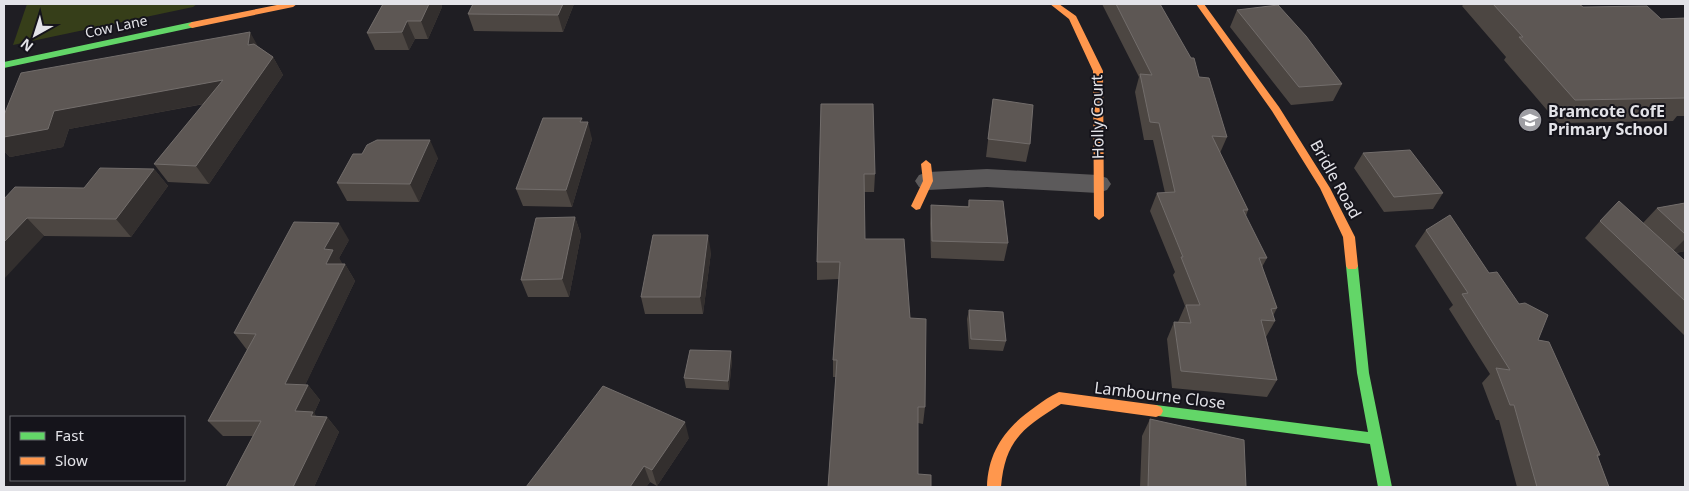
<svg xmlns="http://www.w3.org/2000/svg" width="1689" height="491" font-family="'Noto Sans',sans-serif">
	<rect width="100%" height="100%" fill="#1f1e23"/>
	<path fill="#363e19" d="M 27,4 L 197,4 L 193,7 L 13,45 Z"/>
	<g fill="none" stroke-linecap="round" stroke-linejoin="round">
		<path fill="#5c5a5b" fill-rule="evenodd" d="M 987,169 L 1098,175 L 1107,178 L 1111,184 L 1107,190 L 1098,193 L 987,187 L 928,190 L 919,187 L 915,181 L 919,175 L 928,172 Z"/>
		<path fill="#63d668" fill-rule="evenodd" d="M 192,22 L 195,23 L 195,27 L 4,68 L 4,62 Z
			M 1352,262 L 1356,263 L 1358,266 L 1369,373 L 1392,487 L 1378,487 L 1370,444 L 1151,415 L 1149,411 L 1151,407 L 1156,405 L 1368,432 L 1357,373 L 1346,266 L 1348,263 Z"/>
		<path fill="#ff974d" fill-rule="evenodd" d="M 282,4 L 297,4 L 293,7 L 192,28 L 188,25 L 192,22 Z
			M 1050,4 L 1059,4 L 1076,16 L 1103,71 L 1104,216 L 1099,220 L 1094,216 L 1093,71 L 1069,19 Z
			M 1196,4 L 1204,4 L 1279,107 L 1330,188 L 1355,237 L 1358,266 L 1356,269 L 1348,269 L 1346,266 L 1343,237 L 1320,188 L 1272,111 Z
			M 926,160 L 931,164 L 933,181 L 920,209 L 916,210 L 911,206 L 923,181 L 921,164 Z
			M 1059,392 L 1156,405 L 1161,407 L 1163,411 L 1161,415 L 1156,417 L 1061,404 C 1023,428 1005,440 1001,487 L 987,487 C 988,451 1006,427 1035,407 C 1043,401 1050,396 1059,392 Z"/>
	</g>
	<path fill="#4c4642" d="M 383,4 L 441,4 L 442,7 L 428,39 L 415,39 L 409,50 L 375,50 L 367,33 Z
		M 473,4 L 574,4 L 563,32 L 474,31 L 468,14 Z
		M 1102,4 L 1160,4 L 1199,77 L 1227,137 L 1220,153 L 1248,210 L 1246,216 L 1267,258 L 1262,267 L 1277,308 L 1273,316 L 1275,321 L 1266,337 L 1277,380 L 1267,397 L 1172,388 L 1167,339 L 1174,322 L 1178,322 L 1185,306 L 1173,275 L 1175,272 L 1150,211 L 1157,193 L 1165,193 L 1153,140 L 1144,140 L 1135,92 L 1139,77 Z
		M 1464,4 L 1579,4 L 1583,7 L 1661,19 L 1685,18 L 1685,116 L 1677,116 L 1673,121 L 1558,123 L 1504,60 L 1506,57 L 1462,6 Z
		M 1237,10 L 1342,84 L 1333,101 L 1291,105 L 1230,27 Z
		M 259,47 L 273,57 L 283,75 L 209,184 L 168,182 L 154,164 L 204,104 L 69,129 L 63,147 L 10,157 L 4,151 L 4,115 Z
		M 993,99 L 1030,144 L 1026,162 L 986,157 Z
		M 821,104 L 875,174 L 874,192 L 864,192 L 865,239 L 910,318 L 925,407 L 923,424 L 918,423 L 828,487 L 836,377 L 833,377 L 833,360 L 839,279 L 817,280 L 817,262 Z
		M 583,122 L 592,139 L 572,207 L 523,206 L 516,189 Z
		M 1363,153 L 1443,193 L 1433,209 L 1384,212 L 1354,168 Z
		M 362,154 L 438,158 L 419,202 L 347,201 L 337,183 Z
		M 154,169 L 168,186 L 131,237 L 44,236 L 4,199 L 84,188 Z
		M 969,200 L 1008,243 L 1004,261 L 931,258 L 930,223 L 931,205 L 968,206 Z
		M 1685,203 L 1685,251 L 1676,253 L 1685,261 L 1685,336 L 1585,238 L 1600,221 L 1643,223 L 1657,208 Z
		M 575,217 L 581,235 L 569,297 L 528,297 L 521,280 Z
		M 1426,230 L 1489,273 L 1538,340 L 1600,455 L 1598,457 L 1609,487 L 1517,487 L 1499,420 L 1496,420 L 1482,383 L 1490,374 L 1449,309 L 1453,305 L 1415,246 Z
		M 349,240 L 339,258 L 342,264 L 345,264 L 355,281 L 305,385 L 308,385 L 320,400 L 314,413 L 316,416 L 327,417 L 339,432 L 314,487 L 226,487 L 253,436 L 223,436 L 208,421 L 247,350 L 234,333 Z
		M 711,252 L 703,314 L 645,314 L 641,297 Z
		M 969,310 L 1006,341 L 1003,351 L 969,349 L 967,319 Z
		M 732,360 L 729,390 L 686,388 L 684,378 Z
		M 1150,419 L 1246,487 L 1140,487 L 1142,436 Z
		M 689,438 L 657,486 L 650,482 L 646,487 L 526,487 Z"/>
	<path fill="#332f2e" d="M 429,4 L 441,4 L 442,7 L 428,39 L 421,21 Z
		M 563,4 L 574,4 L 563,32 L 558,15 Z
		M 407,21 L 415,39 L 409,50 L 402,32 Z
		M 250,32 L 260,50 L 248,45 Z
		M 273,57 L 283,75 L 209,184 L 196,166 Z
		M 223,80 L 235,98 L 69,129 L 63,147 L 10,157 L 4,151 L 4,137 L 54,111 Z
		M 582,118 L 585,131 L 588,122 L 592,139 L 572,207 L 566,190 Z
		M 430,140 L 438,158 L 419,202 L 410,184 Z
		M 154,169 L 168,186 L 131,237 L 116,219 Z
		M 575,217 L 581,235 L 569,297 L 562,279 Z
		M 27,218 L 44,236 L 4,279 L 4,242 Z
		M 339,223 L 349,240 L 339,258 L 344,266 L 345,264 L 355,281 L 298,400 L 285,384 L 326,264 L 324,249 Z
		M 708,235 L 711,252 L 703,314 L 700,297 Z
		M 1685,239 L 1685,251 L 1670,254 Z
		M 731,351 L 732,360 L 729,390 L 728,381 Z
		M 308,385 L 320,400 L 314,413 L 323,425 L 327,417 L 339,432 L 314,487 L 293,487 L 295,411 Z
		M 685,422 L 689,438 L 657,486 L 652,470 Z
		M 644,466 L 650,482 L 646,487 L 630,487 Z"/>
	<path fill="#5d5754" stroke="#726d6b" d="M 383,4 L 429,4 L 421,21 L 407,21 L 402,32 L 367,33 Z
		M 473,4 L 563,4 L 558,15 L 468,14 Z
		M 1116,4 L 1160,4 L 1191,58 L 1194,58 L 1199,77 L 1209,78 L 1227,137 L 1212,136 L 1248,210 L 1243,210 L 1267,258 L 1259,258 L 1277,308 L 1271,309 L 1275,321 L 1261,320 L 1277,380 L 1181,371 L 1174,322 L 1191,323 L 1186,305 L 1200,305 L 1181,257 L 1183,257 L 1157,193 L 1175,192 L 1159,123 L 1150,122 L 1140,74 L 1152,75 Z
		M 1493,4 L 1579,4 L 1583,7 L 1647,6 L 1661,19 L 1685,18 L 1685,98 L 1575,100 L 1519,37 L 1523,37 Z
		M 1278,5 L 1306,36 L 1342,84 L 1299,87 L 1237,10 Z
		M 250,32 L 248,45 L 254,44 L 273,57 L 196,166 L 154,164 L 223,80 L 54,111 L 48,129 L 4,137 L 4,115 L 21,73 Z
		M 993,99 L 1033,105 L 1030,144 L 988,139 Z
		M 821,104 L 873,104 L 875,174 L 864,174 L 865,239 L 904,239 L 910,318 L 926,319 L 925,407 L 918,407 L 918,474 L 931,475 L 931,487 L 828,487 L 837,360 L 833,360 L 840,262 L 817,262 Z
		M 543,118 L 582,118 L 580,122 L 588,122 L 566,190 L 516,189 Z
		M 377,140 L 430,140 L 410,184 L 337,183 L 353,154 L 362,154 L 367,145 Z
		M 1410,150 L 1443,193 L 1394,197 L 1363,153 Z
		M 100,168 L 154,169 L 116,219 L 27,218 L 4,242 L 4,199 L 15,187 L 84,188 Z
		M 969,200 L 1003,201 L 1008,243 L 932,241 L 931,205 L 969,207 Z
		M 1619,201 L 1685,261 L 1685,301 L 1600,221 Z
		M 1685,203 L 1685,234 L 1657,208 Z
		M 1450,215 L 1489,273 L 1497,272 L 1519,304 L 1525,303 L 1548,315 L 1538,340 L 1549,342 L 1600,455 L 1597,455 L 1609,487 L 1537,487 L 1514,405 L 1510,405 L 1496,368 L 1510,370 L 1462,294 L 1468,293 L 1426,230 Z
		M 575,217 L 562,279 L 521,280 L 536,218 Z
		M 294,222 L 339,223 L 324,249 L 333,250 L 326,264 L 345,264 L 285,384 L 308,385 L 295,411 L 313,412 L 311,416 L 327,417 L 293,487 L 226,487 L 261,421 L 208,421 L 256,334 L 234,333 Z
		M 653,235 L 708,235 L 700,297 L 641,297 Z
		M 969,310 L 1003,312 L 1006,341 L 971,339 Z
		M 690,350 L 731,351 L 728,381 L 684,378 Z
		M 603,386 L 685,422 L 652,470 L 644,466 L 630,487 L 526,487 Z
		M 1150,419 L 1244,440 L 1246,487 L 1148,487 Z"/>
	<defs>
		<g id="school-disc" transform="scale(1.25)"><circle r="9.5" fill="#9e9ea3" stroke="#15141b"/><path d="M0-5L7-2L0 1L-7-2ZM-4 1L0 2.5L4 1V4Q0 6-4 4Z" fill="#fff"/></g>
	</defs>
	<g fill-rule="evenodd">
		<use href="#school-disc" x="1530" y="120"/>
	</g>
	<g text-anchor="middle" dominant-baseline="central" stroke-width="4" stroke-linejoin="round" paint-order="stroke">
		<g font-size="14" fill="#e3e3e8" stroke="#15141b">
			<text transform="translate(116 26) rotate(-12)">Cow Lane</text>
		</g>
		<g font-size="16" font-weight="bold" fill="#e3e3e8" stroke="#15141b" text-anchor="start">
			<text x="1548" y="111">Bramcote CofE<tspan x="1548" dy="18">Primary School</tspan></text>
		</g>
		<g font-size="16" fill="#e3e3e8" stroke="#15141b">
			<text transform="translate(1097 117) rotate(-91)">Holly Court</text>
			<text transform="translate(1336 179) rotate(61)">Bridle Road</text>
			<text transform="translate(1160 395) rotate(7)">Lambourne Close</text>
		</g>
	</g>
	<rect width="1689" height="491" fill="none" stroke="#e3e3e8" stroke-width="10"/>
	<rect x="10" y="416" width="175" height="65" fill="#15141b" stroke="#67676d"/>
	<rect x="20" y="432" width="25" height="8" fill="#63d668" stroke="#67676d"/>
	<text x="55" y="441" font-size="15" fill="#e3e3e8">Fast</text>
	<rect x="20" y="457" width="25" height="8" fill="#ff974d" stroke="#67676d"/>
	<text x="55" y="466" font-size="15" fill="#e3e3e8">Slow</text>
	<g transform="translate(35 35) rotate(219)" stroke="#15141b" stroke-width="4" paint-order="stroke">
	<path d="M0-4L9 19L0 12L-9 19Z" fill="#e3e3e8"/>
	<text y="-8" font-size="14" font-weight="bold" text-anchor="middle" fill="#e3e3e8">N</text>
	</g>
</svg>
